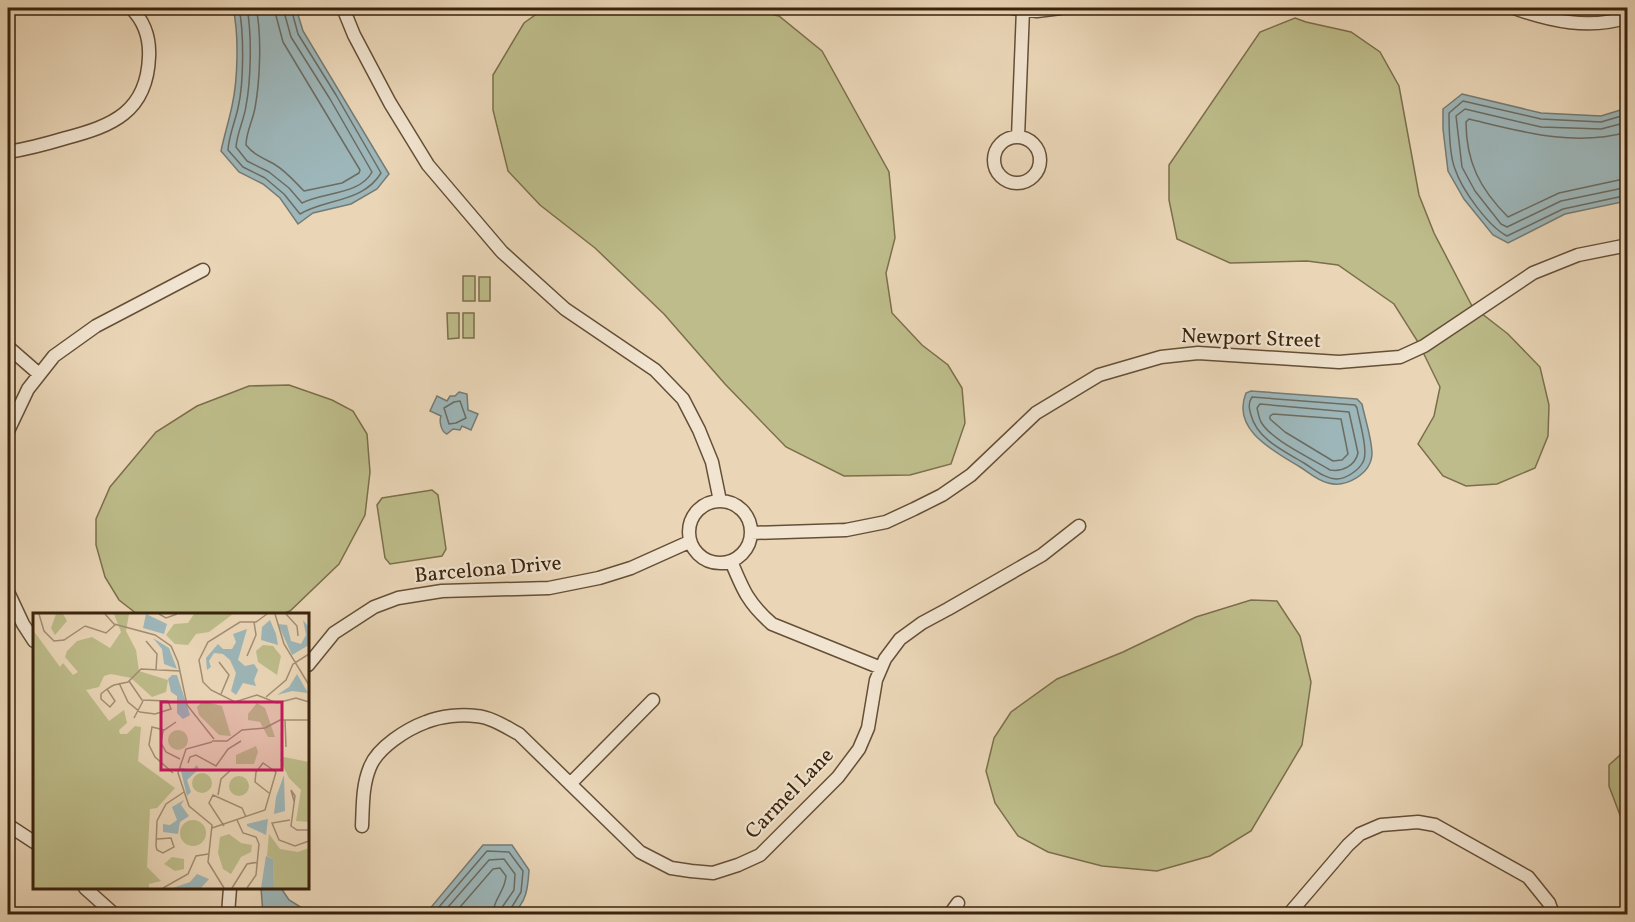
<svg xmlns="http://www.w3.org/2000/svg" width="1635" height="922" font-family="Vollkorn,serif">
	<rect width="100%" height="100%" fill="#ead6b7"/>
	<filter id="stains"><feTurbulence type="fractalNoise" baseFrequency=".00333" numOctaves="4"/><feColorMatrix values="0 0 0 0 .2 0 0 0 0 .09 0 0 0 0 .02 0 0 0 .5 -.17"/></filter>
	<radialGradient id="worn" r=".72"><stop offset=".6" stop-color="#630" stop-opacity="0"/><stop offset="1" stop-color="#630" stop-opacity=".3"/></radialGradient>
	<path fill="#bdbc8a" stroke="#7b6f4b" stroke-width="1.5" d="M 545,8 L 746,8 L 779,16 L 822,51 L 889,172 L 895,238 L 886,273 L 892,313 L 922,345 L 948,365 L 962,388 L 965,423 L 951,464 L 910,475 L 844,476 L 786,447 L 725,384 L 664,314 L 595,248 L 540,205 L 508,171 L 493,110 L 493,75 L 524,23 Z
		M 1295,18 L 1306,22 L 1351,32 L 1380,52 L 1399,86 L 1419,195 L 1434,233 L 1472,306 L 1508,334 L 1540,367 L 1549,405 L 1548,436 L 1535,468 L 1497,484 L 1466,486 L 1443,476 L 1418,444 L 1434,416 L 1440,387 L 1418,342 L 1394,304 L 1338,265 L 1307,261 L 1230,263 L 1177,239 L 1169,200 L 1169,165 L 1260,32 Z
		M 463,276 L 475,276 L 475,301 L 463,301 Z
		M 479,277 L 490,277 L 490,301 L 479,301 Z
		M 447,313 L 459,313 L 459,338 L 448,339 Z
		M 463,313 L 474,313 L 474,338 L 463,338 Z
		M 289,385 L 332,400 L 353,411 L 367,434 L 370,472 L 365,515 L 339,564 L 290,611 L 282,614 L 137,614 L 119,600 L 105,577 L 96,545 L 96,519 L 110,487 L 156,432 L 197,406 L 249,386 Z
		M 432,490 L 438,495 L 446,549 L 442,556 L 390,564 L 385,558 L 377,505 L 382,498 Z
		M 1251,600 L 1277,601 L 1300,636 L 1311,682 L 1302,745 L 1251,831 L 1210,856 L 1157,871 L 1102,866 L 1048,852 L 1018,836 L 995,803 L 986,771 L 994,738 L 1011,712 L 1057,679 L 1123,652 L 1196,617 Z
		M 1627,749 L 1627,825 L 1623,823 L 1609,786 L 1609,765 Z"/>
	<path fill="#9db6b9" stroke="#757b74" stroke-width="1.5" d="M 233,8 L 296,8 L 303,31 L 389,174 L 377,189 L 351,204 L 313,213 L 298,224 L 280,198 L 263,184 L 239,172 L 221,151 C 224,136 229,121 232,106 C 238,79 239,34 233,8 Z
		M 1462,94 L 1541,113 L 1601,116 L 1627,108 L 1627,201 L 1565,214 L 1508,243 L 1493,235 L 1464,199 L 1448,171 L 1443,129 L 1443,109 Z
		M 1251,391 L 1357,399 L 1362,404 C 1365,419 1372,439 1372,454 C 1371,474 1346,488 1328,483 C 1318,481 1308,472 1300,467 C 1274,451 1231,430 1246,393 Z
		M 459,392 L 467,394 L 468,410 L 478,414 L 471,430 L 462,426 L 460,430 L 453,429 L 447,434 C 441,432 439,421 441,416 L 430,411 L 437,396 L 447,401 L 450,396 L 455,396 Z
		M 483,845 L 512,845 L 529,870 C 528,886 527,904 511,914 L 422,914 L 428,911 Z
		M 261,888 L 281,888 L 289,900 L 312,914 L 263,914 Z"/>
	<g fill="none" stroke-linecap="round" stroke-linejoin="round">
		<path stroke="#6b6c62" stroke-width="1.5" d="M 239,8 C 244,32 244,83 238,108 C 235,122 229,135 228,150 L 243,167 L 265,178 L 284,194 L 300,214 C 325,199 364,202 381,173 L 336,95 L 298,34 L 291,8
			M 247,8 C 252,34 251,80 246,106 C 244,120 237,133 236,147 L 247,161 L 269,172 L 289,188 L 302,203 C 322,192 360,195 372,172 L 330,99 L 291,37 L 283,8
			M 256,8 C 262,34 260,81 255,108 C 253,120 246,132 246,145 C 254,155 263,158 274,164 C 286,171 295,182 304,191 L 342,183 L 359,173 L 360,170 L 283,42 L 274,8
			M 1628,114 L 1601,122 L 1541,119 L 1463,101 L 1449,113 C 1449,129 1449,154 1455,169 C 1462,190 1488,226 1507,236 L 1563,209 L 1628,195
			M 1628,122 L 1601,129 L 1541,127 L 1465,109 L 1456,116 L 1462,167 L 1475,191 L 1501,224 L 1507,227 L 1561,201 L 1628,187
			M 1628,132 C 1573,147 1523,132 1469,119 L 1466,122 C 1466,162 1480,189 1508,217 L 1559,193 L 1628,178
			M 1252,397 L 1355,405 L 1357,408 C 1359,420 1369,452 1363,462 C 1359,470 1346,479 1337,479 C 1325,479 1314,469 1304,463 C 1284,451 1257,439 1251,415 C 1249,408 1248,403 1252,397 Z
			M 460,401 L 466,418 L 456,423 L 449,424 L 444,408 L 454,402 Z
			M 1260,404 L 1349,412 L 1358,453 C 1355,466 1342,472 1330,470 C 1311,458 1272,441 1261,422 C 1259,418 1258,412 1257,408 Z
			M 1273,414 L 1341,419 L 1348,454 L 1342,460 L 1333,461 L 1285,432 L 1270,419 L 1270,416 Z
			M 433,914 L 487,851 L 509,852 L 523,871 L 521,892 L 510,910 L 509,914
			M 442,914 L 489,860 L 504,859 L 515,874 L 514,890 L 503,906 L 502,914
			M 454,914 L 493,869 L 500,868 L 506,876 C 505,892 493,899 493,914"/>
		<g stroke="#654f37" stroke-width="15">
			<path id="street" d="M 343,8 L 354,35 L 390,103 L 428,165 L 502,252 L 565,309 L 655,370 L 683,399 L 699,430 L 712,462 L 720,501
				M 1013,8 L 1037,11 L 1061,8
				M 1514,8 C 1550,21 1590,30 1628,17
				M994 160a23 23 0 1 1 46 0a23 23 0 1 1-46 0Z
				M 1018,137 L 1023,9
				M 8,152 C 27,149 46,144 66,138 C 112,126 147,112 149,57 C 150,38 145,22 131,8
				M 8,347 L 39,374
				M 8,431 L 28,389 L 54,356 L 96,326 L 203,270
				M689 532a31 31 0 1 1 62 0a31 31 0 1 1-62 0Z
				M 751,533 L 846,530 L 886,522 L 914,509 L 942,495 L 971,475 L 1036,413 L 1099,375 L 1161,357 L 1198,353 L 1339,362 L 1400,357 L 1424,346 L 1533,273 L 1578,255 L 1628,245
				M 731,561 C 743,590 748,603 772,624 L 881,668
				M 8,592 L 23,624 L 34,641
				M 308,665 L 334,633 L 374,607 L 398,598 L 442,591 L 549,588 L 599,578 L 631,568 L 689,542
				M 570,784 L 653,700
				M 8,825 L 34,842
				M 362,826 C 363,807 362,786 370,767 C 378,747 407,729 426,722 C 441,716 461,714 476,716 C 491,717 506,727 519,734 L 640,852 L 671,868 L 691,871 L 713,873 L 738,865 L 760,855 L 838,777 L 859,749 L 868,728 L 876,680 L 885,659 L 900,639 L 922,623 L 948,609 L 1042,555 L 1079,526
				M 85,888 L 114,914
				M 228,914 L 230,888
				M 950,914 L 958,903
				M 1289,914 L 1348,845 L 1360,834 L 1381,825 L 1418,822 L 1435,825 L 1528,877 L 1549,903 L 1553,914"/>
		</g>
		<use href="#street" stroke="#f1e4d0" stroke-width="12"/>
	</g>
	<g text-anchor="middle" dominant-baseline="central" stroke-width="4.5" stroke-linejoin="round" paint-order="stroke">
		<g font-size="21" fill="#39220c" stroke="#f1e4d0">
			<text transform="translate(1251 339) rotate(2)">Newport Street</text>
			<text transform="translate(488 570) rotate(-5)">Barcelona Drive</text>
			<text transform="translate(790 794) rotate(-46)">Carmel Lane</text>
		</g>
	</g>
	<g transform="translate(33 613)">
		<rect width="276" height="276" fill="#ead6b7"/>
		<path d="M 23,1 L 30,1 L 34,8 L 22,22 L 18,15 ZM 81,1 L 96,1 L 93,18 L 103,37 L 106,58 L 135,67 L 133,79 L 119,84 L 98,65 L 78,61 L 71,63 L 66,74 L 53,77 L 76,108 L 91,97 L 94,110 L 86,117 L 87,121 L 94,121 L 102,113 L 108,114 L 105,148 L 142,175 L 124,195 L 117,196 L 114,254 L 128,268 L 116,271 L 116,275 L 0,275 L 0,17 L 27,54 L 30,50 L 40,62 L 45,59 L 32,44 L 34,38 L 44,28 L 59,24 L 77,35 L 88,19 ZM 161,1 L 200,1 L 176,19 L 163,21 L 155,32 L 142,31 L 133,22 L 141,11 L 155,10 ZM 230,32 L 240,33 L 248,43 L 244,62 L 225,49 L 223,38 ZM 170,88 L 189,93 L 198,123 L 186,122 L 166,102 L 164,94 ZM 224,90 L 232,95 L 242,124 L 235,124 L 227,109 L 215,107 L 215,101 ZM135 127a10 10 0 1 1 20 0a10 10 0 1 1-20 0ZM 223,133 L 225,139 L 221,151 L 203,151 L 203,142 ZM 251,144 L 276,149 L 276,209 L 263,208 L 268,177 L 256,165 L 247,147 ZM159 170a10 10 0 1 1 20 0a10 10 0 1 1-20 0ZM196 173a10 10 0 1 1 20 0a10 10 0 1 1-20 0ZM147 220a13 13 0 1 1 26 0a13 13 0 1 1-26 0ZM 196,221 L 208,230 L 219,232 L 218,239 L 208,244 L 198,261 L 190,256 L 185,240 L 187,224 ZM 236,221 L 247,236 L 265,239 L 276,235 L 276,275 L 241,275 L 240,246 L 234,243 ZM 139,244 L 151,246 L 151,256 L 142,258 L 131,251 Z" fill="#bdbc8a"/>
		<path d="M 113,1 L 134,11 L 131,21 L 110,15 ZM 237,7 L 243,21 L 245,32 L 228,27 L 229,14 ZM 270,7 L 275,13 L 276,32 L 259,42 L 245,11 L 254,12 L 258,28 L 268,31 L 273,22 ZM 214,16 L 205,47 L 212,53 L 221,51 L 225,57 L 221,67 L 223,73 L 210,70 L 203,82 L 198,78 L 203,60 L 197,47 L 190,41 L 181,40 L 176,48 L 178,54 L 174,57 L 173,45 L 185,31 L 190,36 L 199,36 L 203,29 L 200,21 ZM 120,25 L 136,35 L 144,56 L 131,51 L 129,36 ZM 264,61 L 275,80 L 259,78 L 244,82 L 256,74 ZM 139,62 L 144,62 L 157,102 L 150,106 L 144,100 L 144,83 L 138,79 L 135,66 ZM 164,152 L 166,156 L 154,167 L 158,179 L 154,183 L 147,154 L 158,158 ZM 251,162 L 252,198 L 241,201 L 243,184 ZM 151,187 L 148,192 L 156,203 L 147,209 L 145,221 L 130,219 L 130,211 L 137,212 L 144,207 L 139,194 ZM 235,206 L 233,222 L 214,213 L 214,211 ZM 233,243 L 240,246 L 241,275 L 228,275 ZM 164,261 L 176,266 L 168,275 L 140,275 L 157,269 Z" fill="#9db6b9"/>
		<path fill="none" stroke="#a38e73" stroke-width="1.5" d="M 6,1 L 11,18 L 21,28 L 31,27 L 52,13M 72,1 L 81,11 L 122,22 L 138,33 L 145,49 L 154,92 L 181,126M 126,1 L 133,5 L 144,1M 234,1 L 223,9 L 207,9 L 175,29 L 166,47 L 170,69 L 178,77 L 202,89 L 224,82 L 244,90 L 263,85 L 276,89M 242,1 L 251,31 L 276,72M 253,1 L 264,13 L 265,23M 52,13 L 73,20 L 83,11M 113,28 L 124,41 L 123,57M 214,43 L 223,22 L 221,9M 186,49 L 196,62 L 188,81M 86,70 L 95,89 L 107,99 L 122,101 L 138,96 L 135,88 L 109,87 L 96,68M 74,76 L 82,88 L 77,94 L 68,86 L 68,81 L 69,80 L 74,76 L 79,73 L 81,72 L 95,69 L 108,56 L 147,58M 233,84 L 253,67 L 260,51 L 276,41M 101,105 L 110,88M 252,107 L 253,134M 143,109 L 130,118 L 128,130 L 133,139 L 147,146M 131,117 L 119,114 L 116,132 L 122,144 L 140,160M 184,128 L 179,128 L 194,128 L 209,117 L 232,115 L 247,107 L 276,107M 179,129 L 153,136 L 145,160 L 156,193 L 179,212 L 175,249 L 191,275M 155,150 L 157,144 L 163,142 L 183,153 L 195,136 L 208,128M 185,182 L 188,166 L 199,156M 261,188 L 258,177 L 262,183 L 258,213 L 264,217 L 276,217M 204,207 L 210,220 L 223,224 L 226,231 L 223,262 L 214,275M 257,207 L 239,210 L 246,227 L 262,233 L 276,228M 191,213 L 176,190 L 180,182 L 209,195 L 213,204M 179,215 L 232,197 L 243,159 L 230,150 L 223,159 L 222,169 L 236,180M 124,226 L 138,225 L 141,234 L 130,240 L 124,237 L 123,233 L 124,208 L 133,191 L 151,179M 130,275 L 155,261 L 163,243 L 175,241M 199,275 L 214,251 L 225,249"/>
		<path fill="#c2185b" fill-opacity="0.15" stroke="#c2185b" stroke-width="3" d="M 128,89 L 249,89 L 249,157 L 128,157 Z"/>
		<rect width="276" height="276" fill="none" stroke="#39220c" stroke-width="3"/>
	</g>
	<rect width="1635" height="922" fill="none" stroke="#ead6b7" stroke-width="30"/>
	<rect x="9" y="9" width="1617" height="904" fill="none" stroke="#39220c" stroke-width="3"/>
	<rect x="15" y="15" width="1605" height="892" fill="none" stroke="#39220c" stroke-width="1.5"/>
	<rect width="100%" height="100%" filter="url(#stains)"/>
	<rect width="100%" height="100%" fill="url(#worn)"/>
</svg>
